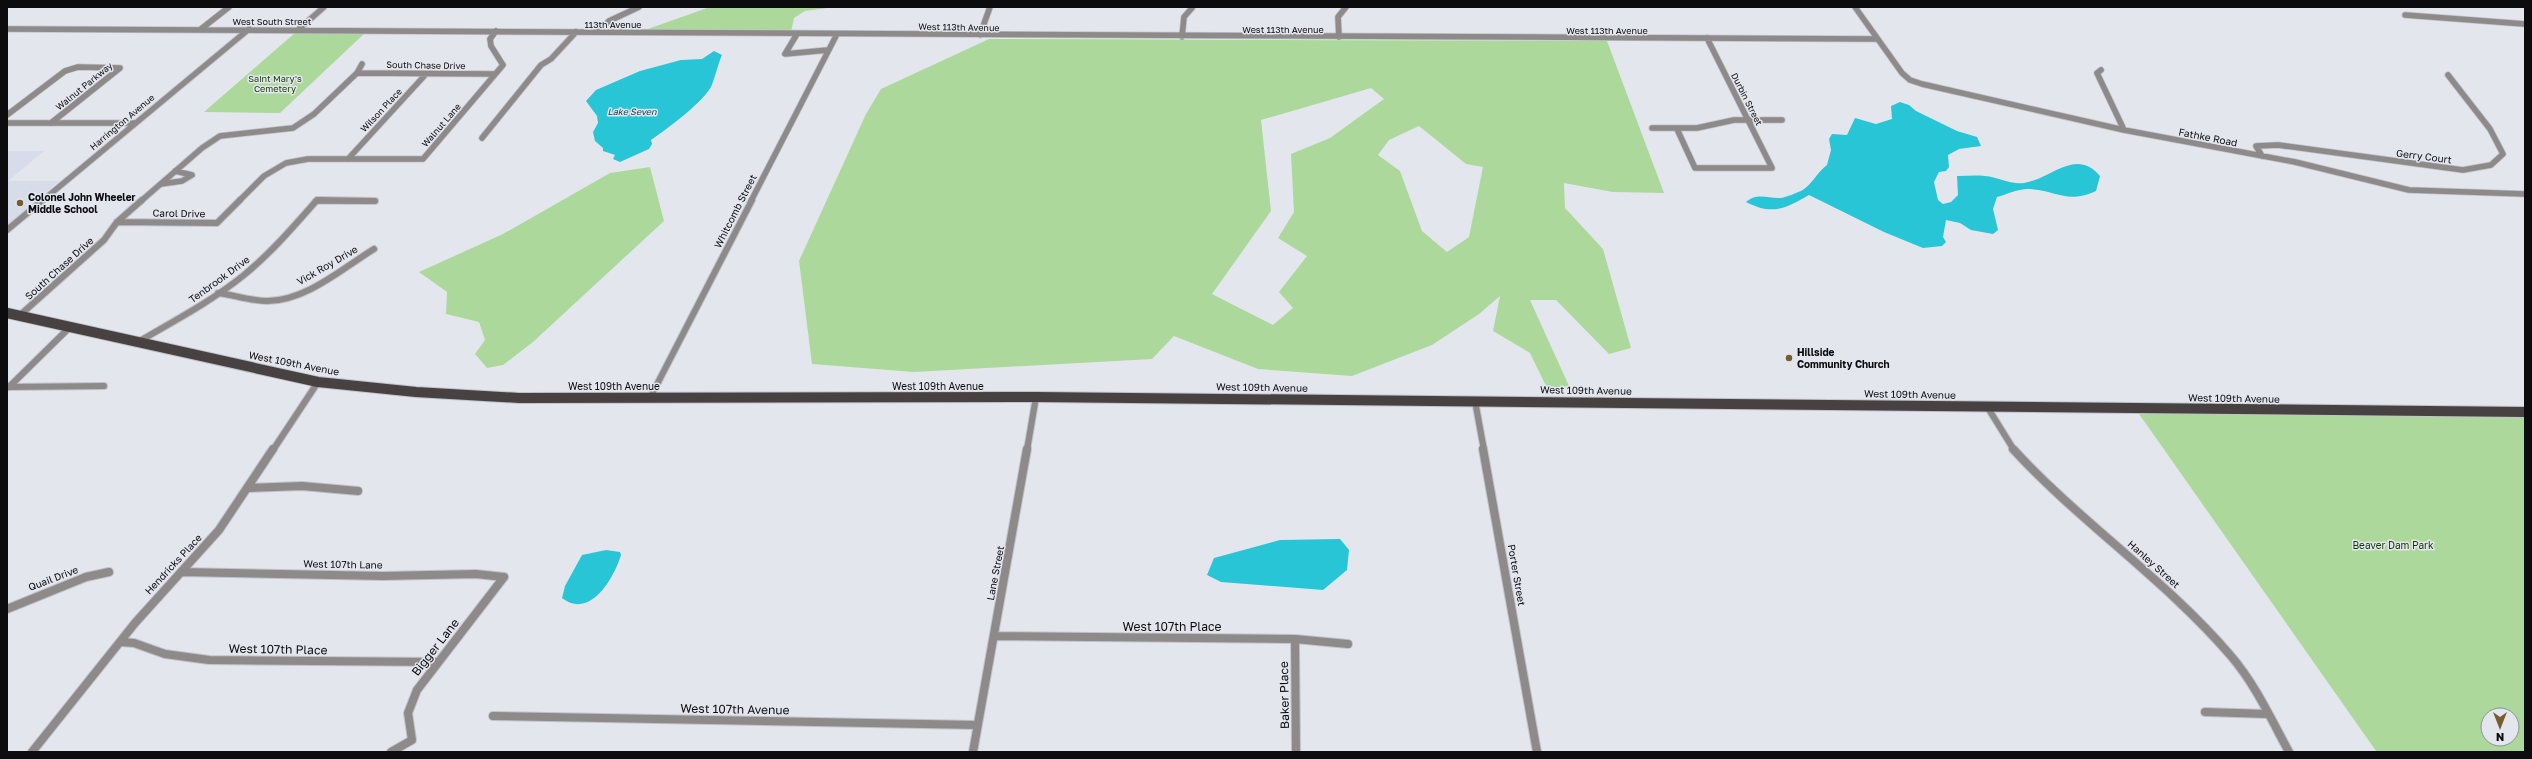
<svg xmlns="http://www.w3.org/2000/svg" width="2532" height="759" font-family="'Golos Text',sans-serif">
	<rect width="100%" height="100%" fill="#e4e6ee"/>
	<path fill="#d7dceb" d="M 7,151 L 44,151 L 8,181 L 59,181 L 7,225 Z"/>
	<path fill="#acd99b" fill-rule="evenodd" d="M 710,7 L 835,7 L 805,11 L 794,18 L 791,32 L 645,30 Z
		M 296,32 L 366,32 L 280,113 L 204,112 Z
		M 989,39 L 1607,41 L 1664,193 L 1613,192 L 1564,183 L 1565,208 L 1603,249 L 1631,348 L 1609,354 L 1556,300 L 1530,300 L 1569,386 L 1547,388 L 1530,353 L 1493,331 L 1500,296 L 1479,314 L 1432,345 L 1352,376 L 1258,369 L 1174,336 L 1152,359 L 914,372 L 812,364 L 799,261 L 866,114 L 881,89 ZM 1371,88 L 1384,99 L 1330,138 L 1291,154 L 1294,212 L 1278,238 L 1307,256 L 1279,292 L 1293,308 L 1273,325 L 1212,294 L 1271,211 L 1261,120 ZM 1419,126 L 1466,164 L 1483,167 L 1469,237 L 1447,252 L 1422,231 L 1400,171 L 1378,155 L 1389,140 Z
		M 650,167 L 664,221 L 533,342 L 503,365 L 487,368 L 475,354 L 485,340 L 479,322 L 446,314 L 447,292 L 419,272 L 503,234 L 610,173 Z
		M 2137,411 L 2525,414 L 2525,752 L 2376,751 ZM 2488,715 L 2512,715 L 2512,739 L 2488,739 Z"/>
	<path fill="#28c5d7" d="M 714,51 L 722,55 C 719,61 713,84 711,87 C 700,105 668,128 651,140 L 652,144 L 649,149 L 620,162 L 613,159 L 615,155 L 603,151 L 603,148 L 595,141 L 593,132 L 598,123 L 597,116 L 586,101 L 596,90 L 640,71 L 681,60 L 702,59 Z
		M 1900,102 L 1909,105 L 1916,111 L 1957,131 L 1977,137 L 1981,146 L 1959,149 L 1948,155 L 1949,167 L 1946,171 L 1939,172 L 1934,182 L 1938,200 L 1943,204 L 1951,202 L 1958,195 L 1957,176 C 1966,176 1976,175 1985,176 C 1998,177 2011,185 2024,183 C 2051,179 2076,147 2100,176 L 2096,191 C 2067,204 2058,191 2030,189 C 2020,188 2007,194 1997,197 L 1993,209 L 1998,230 L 1993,234 L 1971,230 L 1960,223 L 1946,220 L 1943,237 L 1946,242 L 1942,246 L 1923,248 L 1884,232 L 1809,195 C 1786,208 1773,216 1746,202 C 1758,192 1768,199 1781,198 C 1787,197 1796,193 1801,191 C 1812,185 1817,172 1827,165 L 1831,150 L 1829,139 L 1832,134 L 1847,135 L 1855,118 L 1876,124 L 1892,119 L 1891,106 Z
		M 1340,539 L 1349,550 L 1347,570 L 1323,590 L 1221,582 L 1207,575 L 1214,558 L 1280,540 Z
		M 606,550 L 620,552 L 621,555 C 614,578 590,620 562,598 L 565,586 L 582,555 Z"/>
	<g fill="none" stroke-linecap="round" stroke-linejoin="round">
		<g stroke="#c1c3ca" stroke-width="7">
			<path id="minor-far2" d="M 1855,7 L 1902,73 L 1910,80 L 1922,84 L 2124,130 L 2295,162 L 2409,190 L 2525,194
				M 2405,15 L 2525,24
				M 7,29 L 1877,39
				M 201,29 L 229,7
				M 299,29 L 324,7
				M 597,32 L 609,21 L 639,7
				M 797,34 L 785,54 L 828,50
				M 980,35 L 990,7
				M 1182,37 L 1184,17 L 1192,8
				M 1339,37 L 1338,17 L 1346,7
				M 362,64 L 357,73 L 495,74
				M 2101,70 L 2097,73 L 2124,130
				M 7,115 L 65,71 L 78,67 L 120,68 L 51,123
				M 7,123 L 134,123
				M 1652,128 L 1697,128 L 1734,120 L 1782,120
				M 1677,129 L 1695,168 L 1772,168 L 1707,38
				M 482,138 L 541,65 L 551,59 L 576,32
				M 2262,156 L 2256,146 L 2278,145 L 2463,170 L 2491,165 L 2503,154 L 2490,129 L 2448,75
				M 348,159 L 426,74
				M 161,184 L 182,181 L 192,175 L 175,171
				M 42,201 L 249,29
				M 141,201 L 202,148 L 220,136 L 293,128 L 314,114 L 357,73
				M 239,201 L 264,176 L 286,163 L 308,159 L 423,159 L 503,65 L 491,46 L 490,39 L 496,31
				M 316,201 L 369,201
				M 751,201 L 837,34"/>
		</g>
		<g stroke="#c1c3ca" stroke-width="8">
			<path id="minor-far1" d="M 117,222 L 217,223 L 240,200
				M 7,230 L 43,200
				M 218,293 C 234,295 251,301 267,301 C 306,301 343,268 374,249
				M 19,316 L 104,240 L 117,222 L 142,200
				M 138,342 C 174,321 212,301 244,275 C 271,253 294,226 317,200 L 375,201
				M 7,387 L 104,386
				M 9,387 L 70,327
				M 650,398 L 752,200
				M 1475,401 L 1484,450
				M 1988,408 L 2014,450
				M 273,450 L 318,382
				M 1027,450 L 1036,397"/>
		</g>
		<g stroke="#c1c3ca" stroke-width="10">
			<path id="minor" d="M 1483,449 L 1537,752
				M 2013,449 C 2081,523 2165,579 2231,656 C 2255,684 2271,719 2289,752
				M 248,488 L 302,486 L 358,491
				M 181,572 L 383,576 L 476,574 L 504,577
				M 7,609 L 86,577 L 109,572
				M 995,636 L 1295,639 L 1348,644
				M 1295,639 L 1296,752
				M 121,642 L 134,643 L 165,654 L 209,660 L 437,662
				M 2205,712 L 2268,714
				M 493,716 L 977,725
				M 32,752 L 135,623 L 219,530 L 273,449
				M 391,752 L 412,740 L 408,713 L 417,690 L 504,577
				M 973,752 L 1027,449"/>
		</g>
		<g stroke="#c1c3ca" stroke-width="12">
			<path id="primary" d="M 7,313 L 318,382 L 416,392 L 519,398 L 1036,397 L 2525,412"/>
		</g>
		<use href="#minor-far2" stroke="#8e8a8a" stroke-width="5.5"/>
		<use href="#minor-far1" stroke="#8e8a8a" stroke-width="6"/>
		<use href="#minor" stroke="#8e8a8a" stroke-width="8"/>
		<use href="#primary" stroke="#484141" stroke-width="10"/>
	</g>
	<g fill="#785b2e" stroke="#e4e6ee" stroke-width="1.5">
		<circle cx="20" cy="203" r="4"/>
		<circle cx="1789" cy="358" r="4"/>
	</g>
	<g text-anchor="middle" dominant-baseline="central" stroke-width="3" stroke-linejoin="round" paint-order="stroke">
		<g font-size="9" fill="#0c0c0f" stroke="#e4e6ee">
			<text x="272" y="21">West South Street</text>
			<text x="613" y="24">113th Avenue</text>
			<text transform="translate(959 27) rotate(1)">West 113th Avenue</text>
			<text x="1283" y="29">West 113th Avenue</text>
			<text x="1607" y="30">West 113th Avenue</text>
			<text transform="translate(426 65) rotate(1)">South Chase Drive</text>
			<text transform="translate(84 86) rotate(-39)">Walnut Parkway</text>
			<text transform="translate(1747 99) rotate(63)">Durbin Street</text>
			<text transform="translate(381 110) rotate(-47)">Wilson Place</text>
			<text transform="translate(122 122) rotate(-40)">Harrington Avenue</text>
			<text transform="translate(441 125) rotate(-49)">Walnut Lane</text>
		</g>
		<g font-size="9" fill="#143800" stroke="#e4e6ee">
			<text x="275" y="78">Saint Mary's<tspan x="275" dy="10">Cemetery</tspan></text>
		</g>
		<g font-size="9" font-style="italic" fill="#00434a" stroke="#e4e6ee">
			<text x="632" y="111">Lake Seven</text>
		</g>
		<g font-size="10" fill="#0c0c0f" stroke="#e4e6ee">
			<text transform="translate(2208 137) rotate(11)">Fathke Road</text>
			<text transform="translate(2424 156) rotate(7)">Gerry Court</text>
			<text transform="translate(735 211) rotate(-63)">Whitcomb Street</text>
			<text transform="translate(179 213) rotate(1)">Carol Drive</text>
			<text transform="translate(327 265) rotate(-30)">Vick Roy Drive</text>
			<text transform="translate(59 268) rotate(-42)">South Chase Drive</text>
			<text transform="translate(219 279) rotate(-36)">Tenbrook Drive</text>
			<text transform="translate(294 363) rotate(11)">West 109th Avenue</text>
			<text x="614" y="386">West 109th Avenue</text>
			<text x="938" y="386">West 109th Avenue</text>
			<text transform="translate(1262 387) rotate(1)">West 109th Avenue</text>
			<text transform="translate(1586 390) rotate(1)">West 109th Avenue</text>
			<text transform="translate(1910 394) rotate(1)">West 109th Avenue</text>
			<text transform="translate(2234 398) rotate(1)">West 109th Avenue</text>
			<text transform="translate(173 564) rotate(-47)">Hendricks Place</text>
			<text transform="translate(343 564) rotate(1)">West 107th Lane</text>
			<text transform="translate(2154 564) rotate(42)">Hanley Street</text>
			<text transform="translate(995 573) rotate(-79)">Lane Street</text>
			<text transform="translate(1517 575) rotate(80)">Porter Street</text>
			<text transform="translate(53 578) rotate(-21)">Quail Drive</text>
		</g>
		<g font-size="10" font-weight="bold" fill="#0c0c0f" stroke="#e4e6ee" text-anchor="start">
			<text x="28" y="197">Colonel John Wheeler<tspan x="28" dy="12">Middle School</tspan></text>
			<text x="1797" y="352">Hillside<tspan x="1797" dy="12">Community Church</tspan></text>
		</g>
		<g font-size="10" fill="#143800" stroke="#e4e6ee">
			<text x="2393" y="545">Beaver Dam Park</text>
		</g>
		<g font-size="12" fill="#0c0c0f" stroke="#e4e6ee">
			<text x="1172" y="626">West 107th Place</text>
			<text transform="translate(435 647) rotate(-52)">Bigger Lane</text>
			<text transform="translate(278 649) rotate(1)">West 107th Place</text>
			<text transform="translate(1284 695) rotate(-91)">Baker Place</text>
			<text transform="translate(735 709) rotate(1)">West 107th Avenue</text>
		</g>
	</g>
	<rect width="2532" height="759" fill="none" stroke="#0c0c0f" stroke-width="16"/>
	<g transform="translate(2500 727) rotate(180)"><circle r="19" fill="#e4e6ee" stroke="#8e8f95"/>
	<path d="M0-3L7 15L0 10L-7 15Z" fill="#785b2e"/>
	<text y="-6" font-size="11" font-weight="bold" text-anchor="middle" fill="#0c0c0f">N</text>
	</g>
</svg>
